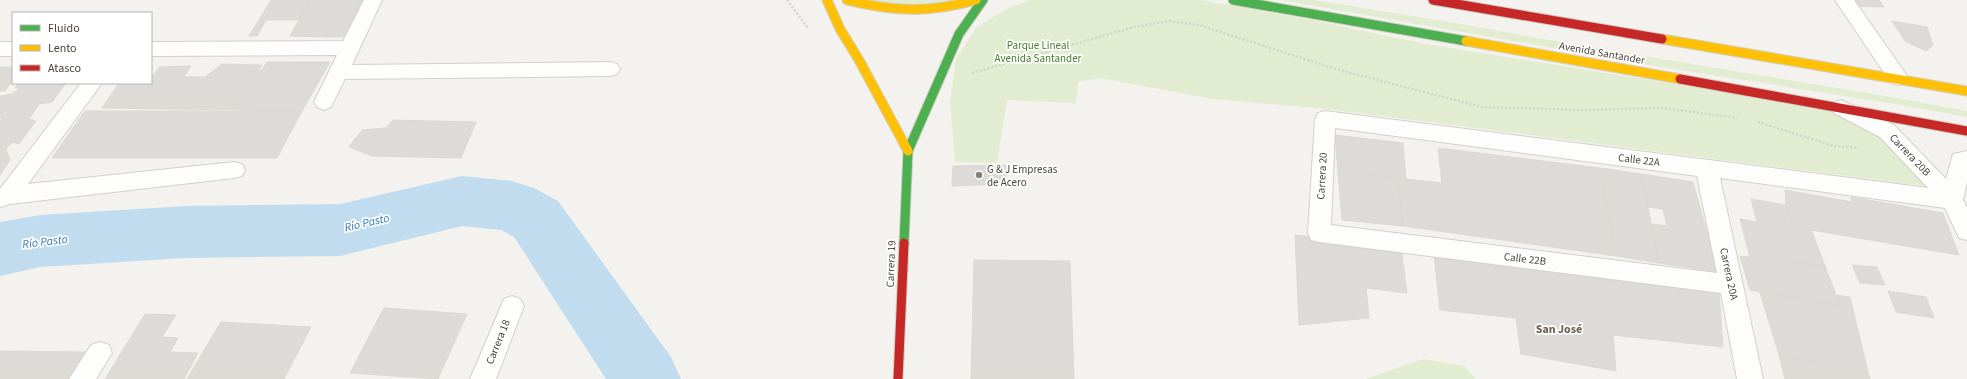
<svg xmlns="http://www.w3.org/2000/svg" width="1967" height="379" font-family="'Source Sans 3',sans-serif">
	<rect width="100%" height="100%" fill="#f4f2ee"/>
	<path fill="#e1ecd0" d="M 854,0 L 971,0 L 946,8 Z
		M 1031,0 L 1201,0 L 1311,20 L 1426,44 L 1834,110 L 1882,132 L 1926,186 L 1327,109 L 1213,99 L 1100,78 L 1078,82 L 1076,103 L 1007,100 L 997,163 L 955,162 L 950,102 L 956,59 L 976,28 L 1006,9 Z
		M 1281,0 L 1313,0 L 1450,22 L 1577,45 L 1897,98 L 1967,111 L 1967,117 L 1901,105 L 1667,68 Z
		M 1423,359 L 1464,366 L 1476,379 L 1366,379 Z"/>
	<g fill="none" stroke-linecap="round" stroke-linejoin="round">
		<path fill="#c1dcef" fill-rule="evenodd" d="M 462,176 L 512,181 L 534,188 L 558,201 L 671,357 L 681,379 L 606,379 L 514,237 L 501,230 L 462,226 L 340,256 L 186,258 L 40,267 L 0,276 L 0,222 L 40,215 L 186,206 L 340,204 Z"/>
	</g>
	<path fill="#dddbd7" stroke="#dcd9d4" d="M 271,0 L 310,0 L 300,20 L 266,20 L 257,36 L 249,36 Z
		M 310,0 L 348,0 L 326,37 L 290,36 Z
		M 348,0 L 365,0 L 343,37 L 326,37 Z
		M 1852,0 L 1879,0 L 1884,7 L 1856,6 Z
		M 1892,21 L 1927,27 L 1933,45 L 1926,51 L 1905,41 Z
		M 267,62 L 330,62 L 302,111 L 102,108 L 119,83 L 151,83 L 151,75 L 154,75 L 159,67 L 191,66 L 184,77 L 205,77 L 222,64 L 262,65 L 258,71 L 261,71 Z
		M 0,67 L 13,67 L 13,80 L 5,91 L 0,91 Z
		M 18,83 L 66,83 L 52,102 L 39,104 L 29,119 L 36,121 L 19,144 L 12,142 L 6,149 L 10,160 L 0,175 L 0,122 L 3,117 L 0,118 L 0,96 L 12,94 L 21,87 L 15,88 Z
		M 85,111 L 302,111 L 277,158 L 52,158 Z
		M 393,120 L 476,122 L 461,158 L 372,156 L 349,147 L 362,130 L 386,128 Z
		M 1335,135 L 1403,143 L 1406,180 L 1338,172 Z
		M 1438,148 L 1600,168 L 1616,256 L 1403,226 L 1397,178 L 1442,183 Z
		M 1007,165 L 1005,184 L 952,186 L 953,166 Z
		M 1600,168 L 1641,174 L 1659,263 L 1616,256 Z
		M 1338,172 L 1397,178 L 1403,226 L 1342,220 Z
		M 1641,174 L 1693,182 L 1718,272 L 1659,263 L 1651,224 L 1667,226 L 1663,209 L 1648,207 Z
		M 1785,190 L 1852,202 L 1851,197 L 1943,213 L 1959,255 L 1793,227 L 1786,205 Z
		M 1751,199 L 1786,205 L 1793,227 L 1811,229 L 1825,266 L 1750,257 L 1740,219 L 1757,222 Z
		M 1295,235 L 1401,247 L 1407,293 L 1366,288 L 1369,318 L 1299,325 Z
		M 1434,256 L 1719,292 L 1723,347 L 1613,335 L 1616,371 L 1521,354 L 1516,318 L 1440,310 Z
		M 1740,256 L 1825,266 L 1840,306 L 1750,290 Z
		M 974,260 L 1070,261 L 1074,379 L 971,379 Z
		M 1852,265 L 1877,267 L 1885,285 L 1860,283 Z
		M 1759,290 L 1840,306 L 1837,295 L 1850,297 L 1868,372 L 1779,355 Z
		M 1888,291 L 1926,297 L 1934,318 L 1896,312 Z
		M 384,308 L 467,314 L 438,379 L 350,373 Z
		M 145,314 L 176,315 L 162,337 L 178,338 L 170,352 L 198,353 L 184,379 L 105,379 Z
		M 221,322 L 311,327 L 284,379 L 187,379 Z
		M 0,351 L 91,352 L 75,379 L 0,379 Z
		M 1779,355 L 1868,372 L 1870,379 L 1785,379 Z"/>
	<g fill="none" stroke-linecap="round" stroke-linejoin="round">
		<g stroke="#d2d0cc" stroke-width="2">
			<path id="street" d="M 364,0 L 382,0 L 352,65 L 610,62 L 617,64 L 620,69 L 617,74 L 610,76 L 345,79 L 331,107 L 324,110 L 317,107 L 314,102 L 337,55 L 151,56 L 151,42 L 343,41 Z
				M 1835,0 L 1854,0 L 1905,73 L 1908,78 L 1905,83 L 1898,85 L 1891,83 Z
				M 0,42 L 13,42 L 13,56 L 0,56 Z
				M 81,83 L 102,83 L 28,184 L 234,162 L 242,164 L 245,170 L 242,176 L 234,178 L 10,204 L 0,207 L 0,189 Z
				M 1841,100 L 1894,125 L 1946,179 L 1953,154 L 1967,151 L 1967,182 L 1963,200 L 1967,208 L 1967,240 L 1959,238 L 1945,208 L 1720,178 L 1763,379 L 1737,379 L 1721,293 L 1319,242 L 1311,240 L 1308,233 L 1315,119 L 1318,113 L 1325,111 L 1928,188 L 1880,137 L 1834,113 L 1831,108 L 1834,103 ZM 1335,128 L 1697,176 L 1717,273 L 1331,225 Z
				M 512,296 L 520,299 L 524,306 L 496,379 L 470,379 L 504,299 Z
				M 100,342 L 109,345 L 112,353 L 96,379 L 69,379 L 91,345 Z"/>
		</g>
		<g stroke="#d2cfc5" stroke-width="11">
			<path id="fast" d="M 1233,0 L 1466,41
				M 904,243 L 908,151 L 959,34 L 983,0"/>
		</g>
		<g stroke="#d2cfc5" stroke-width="11">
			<path id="slow" d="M 827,0 L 840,29 L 859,60 L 908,151
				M 847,0 C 894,12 929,13 976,0
				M 1662,39 L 1967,91
				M 1466,41 L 1680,79"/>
		</g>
		<g stroke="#d2cfc5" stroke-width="11">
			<path id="jam" d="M 1433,0 L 1662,39
				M 1680,79 L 1967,131
				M 898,379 L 904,243"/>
		</g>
		<path stroke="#d3d2cc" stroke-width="2.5" stroke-dasharray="2 2" stroke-linecap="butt" d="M 787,0 L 808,28
			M 972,73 L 1134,27 L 1170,21 L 1199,25 L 1339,70 L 1482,107 L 1580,110 L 1664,108 L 1737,118
			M 1758,122 L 1834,146 L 1859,148"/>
		<use href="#street" fill="#fdfdfc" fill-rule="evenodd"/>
		<use href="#fast" stroke="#4caf50" stroke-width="9"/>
		<use href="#slow" stroke="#ffc107" stroke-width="9"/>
		<use href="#jam" stroke="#c62828" stroke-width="9"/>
	</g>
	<circle fill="#868179" stroke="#fff" stroke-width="1.5" cx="979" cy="175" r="4"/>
	<g text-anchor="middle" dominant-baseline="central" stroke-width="3.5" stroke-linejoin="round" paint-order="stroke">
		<g font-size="11" fill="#497c2d" stroke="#fff">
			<text x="1038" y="45">Parque Lineal<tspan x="1038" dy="13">Avenida Santander</tspan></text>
		</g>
		<g font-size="11" fill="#4a443a" stroke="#fff">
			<text transform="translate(1602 53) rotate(10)">Avenida Santander</text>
			<text transform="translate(1910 155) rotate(46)">Carrera 20B</text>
			<text transform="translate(1639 160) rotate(7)">Calle 22A</text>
			<text transform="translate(1322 176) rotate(-87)">Carrera 20</text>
			<text transform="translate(1525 259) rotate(7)">Calle 22B</text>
			<text transform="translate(891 264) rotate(-88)">Carrera 19</text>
			<text transform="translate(1729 274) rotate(78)">Carrera 20A</text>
			<text transform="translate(498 342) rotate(-68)">Carrera 18</text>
		</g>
		<g font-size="11" fill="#4a443a" stroke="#fff" text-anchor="start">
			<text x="987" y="169">G &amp; J Empresas<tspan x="987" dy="13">de Acero</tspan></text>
		</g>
		<g font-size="12" font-style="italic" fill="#337bb6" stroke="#fff">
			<text transform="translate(367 223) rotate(-13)">Río Pasto</text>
			<text transform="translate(45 242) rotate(-7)">Río Pasto</text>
		</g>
		<g font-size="12" font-weight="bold" fill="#6d6251" stroke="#fff">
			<text x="1559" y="329">San José</text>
		</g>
	</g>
	<rect x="12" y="12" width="140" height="72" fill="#ffffff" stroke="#b7b4b0"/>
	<rect x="20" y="25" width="20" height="6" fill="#4caf50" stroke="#b7b4b0"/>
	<text x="48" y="32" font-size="12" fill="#4a443a">Fluido</text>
	<rect x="20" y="45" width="20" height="6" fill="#ffc107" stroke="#b7b4b0"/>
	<text x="48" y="52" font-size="12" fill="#4a443a">Lento</text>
	<rect x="20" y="65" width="20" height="6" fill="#c62828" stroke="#b7b4b0"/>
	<text x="48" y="72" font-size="12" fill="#4a443a">Atasco</text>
</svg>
